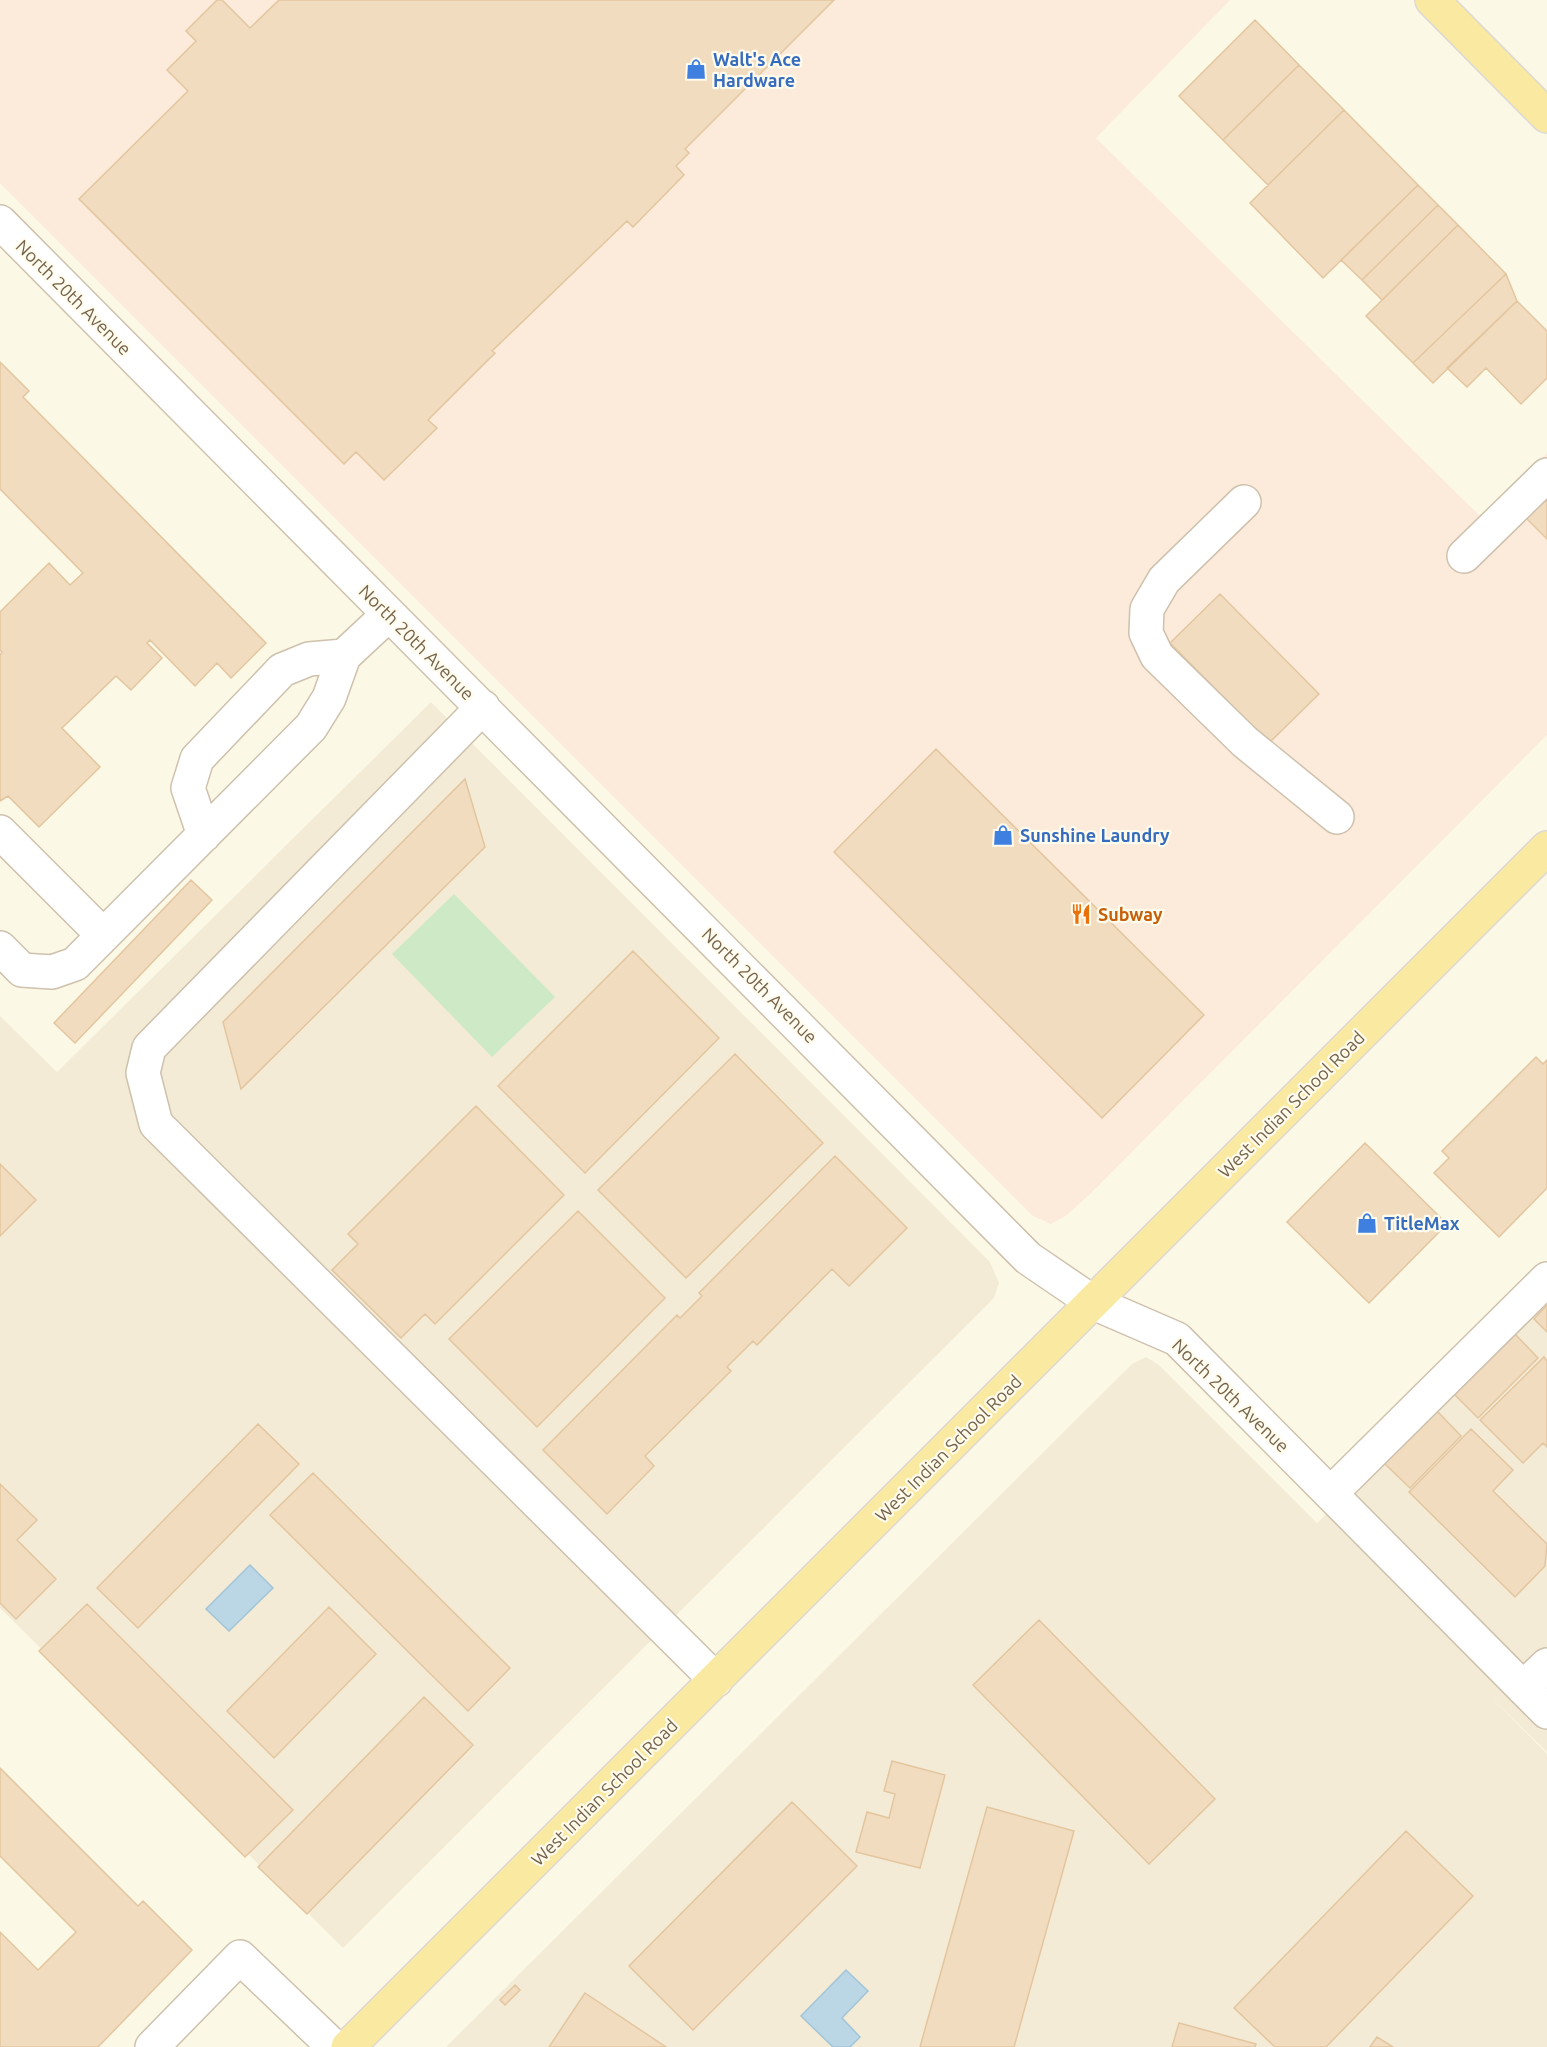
<svg xmlns="http://www.w3.org/2000/svg" width="1547" height="2047" font-family="Ubuntu,sans-serif">
	<rect width="100%" height="100%" fill="#fcf8e6"/>
	<path fill="#f3ebd5" d="M 431,702 L 990,1262 L 999,1283 L 994,1298 L 343,1948 L 0,1608 L 0,1016 L 57,1072 Z
		M 1547,1296 L 1547,1752 L 1491,1697 L 1547,1754 L 1547,2047 L 446,2047 L 1132,1364 L 1146,1357 L 1159,1365 L 1317,1523 Z"/>
	<path fill="#fcebdb" d="M 0,0 L 1230,0 L 1096,138 L 1483,519 L 1547,453 L 1547,735 L 1089,1195 L 1067,1215 L 1051,1224 L 1033,1216 L 0,183 Z"/>
	<path fill="#cde9c5" d="M 454,894 L 555,997 L 492,1057 L 392,954 Z"/>
	<path fill="#bbd7e5" stroke="#a2c4d7" stroke-width="1.5" d="M 250,1565 L 273,1588 L 229,1631 L 206,1609 Z
		M 846,1970 L 868,1991 L 842,2018 L 860,2037 L 850,2047 L 833,2047 L 801,2016 Z"/>
	<path fill="#f1dcbf" stroke="#e3c69f" stroke-width="1.5" d="M 217,0 L 222,0 L 250,28 L 279,0 L 834,0 L 685,149 L 689,153 L 676,166 L 684,175 L 633,227 L 627,221 L 492,351 L 495,353 L 428,420 L 437,428 L 384,480 L 356,452 L 344,464 L 79,199 L 188,91 L 167,70 L 196,41 L 186,31 Z
		M 1255,20 L 1299,65 L 1223,140 L 1179,96 Z
		M 1299,65 L 1344,110 L 1268,185 L 1223,140 Z
		M 1344,110 L 1418,185 L 1323,278 L 1250,203 Z
		M 1418,185 L 1438,205 L 1362,280 L 1341,260 Z
		M 1438,205 L 1458,225 L 1382,300 L 1362,280 Z
		M 1458,225 L 1506,274 L 1413,363 L 1366,316 Z
		M 1506,274 L 1517,301 L 1433,383 L 1413,363 Z
		M 1517,301 L 1547,331 L 1547,378 L 1521,404 L 1486,368 L 1467,387 L 1447,368 Z
		M 0,362 L 29,391 L 23,397 L 266,643 L 231,678 L 217,663 L 195,686 L 150,640 L 147,643 L 162,658 L 131,690 L 116,676 L 62,728 L 100,767 L 39,827 L 8,796 L 0,801 L 0,655 L 2,652 L 0,650 L 0,612 L 49,563 L 70,585 L 83,573 L 0,489 Z
		M 1547,492 L 1547,539 L 1523,515 Z
		M 1220,594 L 1319,694 L 1269,743 L 1170,643 Z
		M 936,749 L 1204,1015 L 1102,1118 L 834,852 Z
		M 465,779 L 485,847 L 241,1089 L 223,1022 Z
		M 191,880 L 212,900 L 75,1043 L 54,1023 Z
		M 633,951 L 719,1038 L 585,1173 L 498,1086 Z
		M 735,1054 L 823,1143 L 686,1278 L 598,1190 Z
		M 1536,1057 L 1543,1064 L 1547,1060 L 1547,1188 L 1499,1237 L 1434,1173 L 1449,1158 L 1442,1151 Z
		M 476,1106 L 564,1195 L 435,1324 L 425,1314 L 401,1338 L 332,1270 L 358,1244 L 348,1234 Z
		M 1365,1143 L 1447,1224 L 1369,1303 L 1287,1222 Z
		M 835,1156 L 907,1228 L 849,1286 L 832,1269 L 757,1345 L 753,1341 L 727,1367 L 731,1371 L 645,1456 L 654,1466 L 607,1514 L 543,1450 L 677,1315 L 680,1318 L 702,1296 L 699,1293 Z
		M 0,1164 L 36,1200 L 0,1236 Z
		M 578,1211 L 665,1298 L 537,1427 L 449,1339 Z
		M 1547,1305 L 1547,1332 L 1534,1319 Z
		M 1515,1334 L 1538,1358 L 1478,1418 L 1454,1394 Z
		M 1544,1357 L 1547,1361 L 1547,1447 L 1543,1443 L 1523,1463 L 1480,1420 Z
		M 1436,1410 L 1461,1436 L 1410,1488 L 1384,1463 Z
		M 258,1424 L 299,1464 L 138,1628 L 97,1588 Z
		M 1471,1429 L 1513,1470 L 1493,1491 L 1547,1544 L 1545,1566 L 1515,1597 L 1409,1492 Z
		M 313,1473 L 510,1668 L 468,1711 L 270,1515 Z
		M 0,1484 L 37,1520 L 17,1540 L 56,1579 L 16,1619 L 0,1603 Z
		M 87,1604 L 293,1810 L 245,1857 L 39,1651 Z
		M 329,1607 L 376,1654 L 274,1758 L 227,1711 Z
		M 1039,1620 L 1215,1799 L 1149,1864 L 973,1685 Z
		M 424,1697 L 473,1745 L 307,1914 L 258,1867 Z
		M 892,1761 L 945,1775 L 920,1868 L 856,1852 L 867,1812 L 889,1818 L 895,1794 L 884,1791 Z
		M 0,1768 L 138,1906 L 143,1901 L 192,1950 L 98,2047 L 0,2047 L 0,1932 L 38,1970 L 76,1932 L 0,1856 Z
		M 792,1802 L 857,1866 L 693,2030 L 629,1966 Z
		M 987,1807 L 1074,1831 L 1014,2047 L 920,2047 Z
		M 1406,1831 L 1473,1896 L 1326,2047 L 1275,2047 L 1234,2008 Z
		M 515,1985 L 520,1990 L 505,2005 L 500,2000 Z
		M 585,1993 L 666,2047 L 549,2047 Z
		M 1179,2023 L 1256,2044 L 1255,2047 L 1172,2047 Z
		M 1377,2037 L 1393,2047 L 1370,2047 Z"/>
	<g fill="none" stroke-linecap="round" stroke-linejoin="round">
		<g stroke="#cec1ad" stroke-width="36">
			<path id="minor" d="M 0,222 L 1028,1258 L 1094,1303 L 1177,1339 L 1547,1712
				M 1244,502 L 1164,580 L 1147,609 L 1146,633 L 1157,656 L 1245,742 L 1337,817
				M 1464,556 L 1547,475
				M 483,707 L 149,1048 L 143,1073 L 156,1124 L 716,1680
				M 0,832 L 103,935
				M 204,835 L 188,788 L 197,759 L 282,670 L 309,659 L 344,656
				M 0,948 L 22,970 L 52,972 L 75,964 L 311,727 L 329,698 L 344,656 L 389,614
				M 1331,1493 L 1547,1279
				M 1523,1688 L 1547,1665
				M 152,2047 L 240,1957 L 334,2047"/>
		</g>
		<g stroke="#ded9d4" stroke-width="36">
			<path id="major" d="M 1432,0 L 1547,116
				M 348,2047 L 1547,848"/>
		</g>
		<use href="#minor" stroke="#fff" stroke-width="33"/>
		<use href="#major" stroke="#f9e9a1" stroke-width="33"/>
	</g>
	<defs>
		<g id="shop-bare" transform="scale(1.62)"><path d="M-5-2.5h2.3a2.7 3.5 0 0 1 5.4 0H5L5.5 6h-11ZM-1.5-2.5h3a1.5 2.3 0 0 0-3 0Z" fill="#3f7fe0" stroke="#fffbed" stroke-width="2.5" paint-order="stroke"/></g>
		<g id="restaurant-bare" transform="scale(1.62)"><path d="M-5-6h1v4h1v-4h1v4h1v-4h1v5L-1.5 .5V6h-2V.5L-5-1ZM5-6V6H3V1.5H1.5Q1.5-4 5-6Z" fill="#e8710a" stroke="#fffbed" stroke-width="2.5" paint-order="stroke"/></g>
	</defs>
	<g fill-rule="evenodd">
		<use href="#shop-bare" x="696" y="69"/>
		<use href="#shop-bare" x="1003" y="835"/>
		<use href="#restaurant-bare" x="1081" y="914"/>
		<use href="#shop-bare" x="1367" y="1223"/>
	</g>
	<g text-anchor="middle" dominant-baseline="central" stroke-width="4.5" stroke-linejoin="round" paint-order="stroke">
		<g font-size="18" font-weight="bold" fill="#366cbe" stroke="#fffbed" text-anchor="start">
			<text x="713" y="59">Walt's Ace<tspan x="713" dy="21">Hardware</tspan></text>
			<text x="1020" y="835">Sunshine Laundry</text>
			<text x="1384" y="1223">TitleMax</text>
		</g>
		<g font-size="18" fill="#75624b" stroke="#fffbed">
			<text transform="translate(74 297) rotate(45)">North 20th Avenue</text>
			<text transform="translate(417 642) rotate(45)">North 20th Avenue</text>
			<text transform="translate(760 985) rotate(45)">North 20th Avenue</text>
			<text transform="translate(1291 1104) rotate(-45)">West Indian School Road</text>
			<text transform="translate(1231 1395) rotate(44)">North 20th Avenue</text>
			<text transform="translate(948 1448) rotate(-45)">West Indian School Road</text>
			<text transform="translate(604 1792) rotate(-45)">West Indian School Road</text>
		</g>
		<g font-size="18" font-weight="bold" fill="#c56008" stroke="#fffbed" text-anchor="start">
			<text x="1098" y="914">Subway</text>
		</g>
	</g>
</svg>
